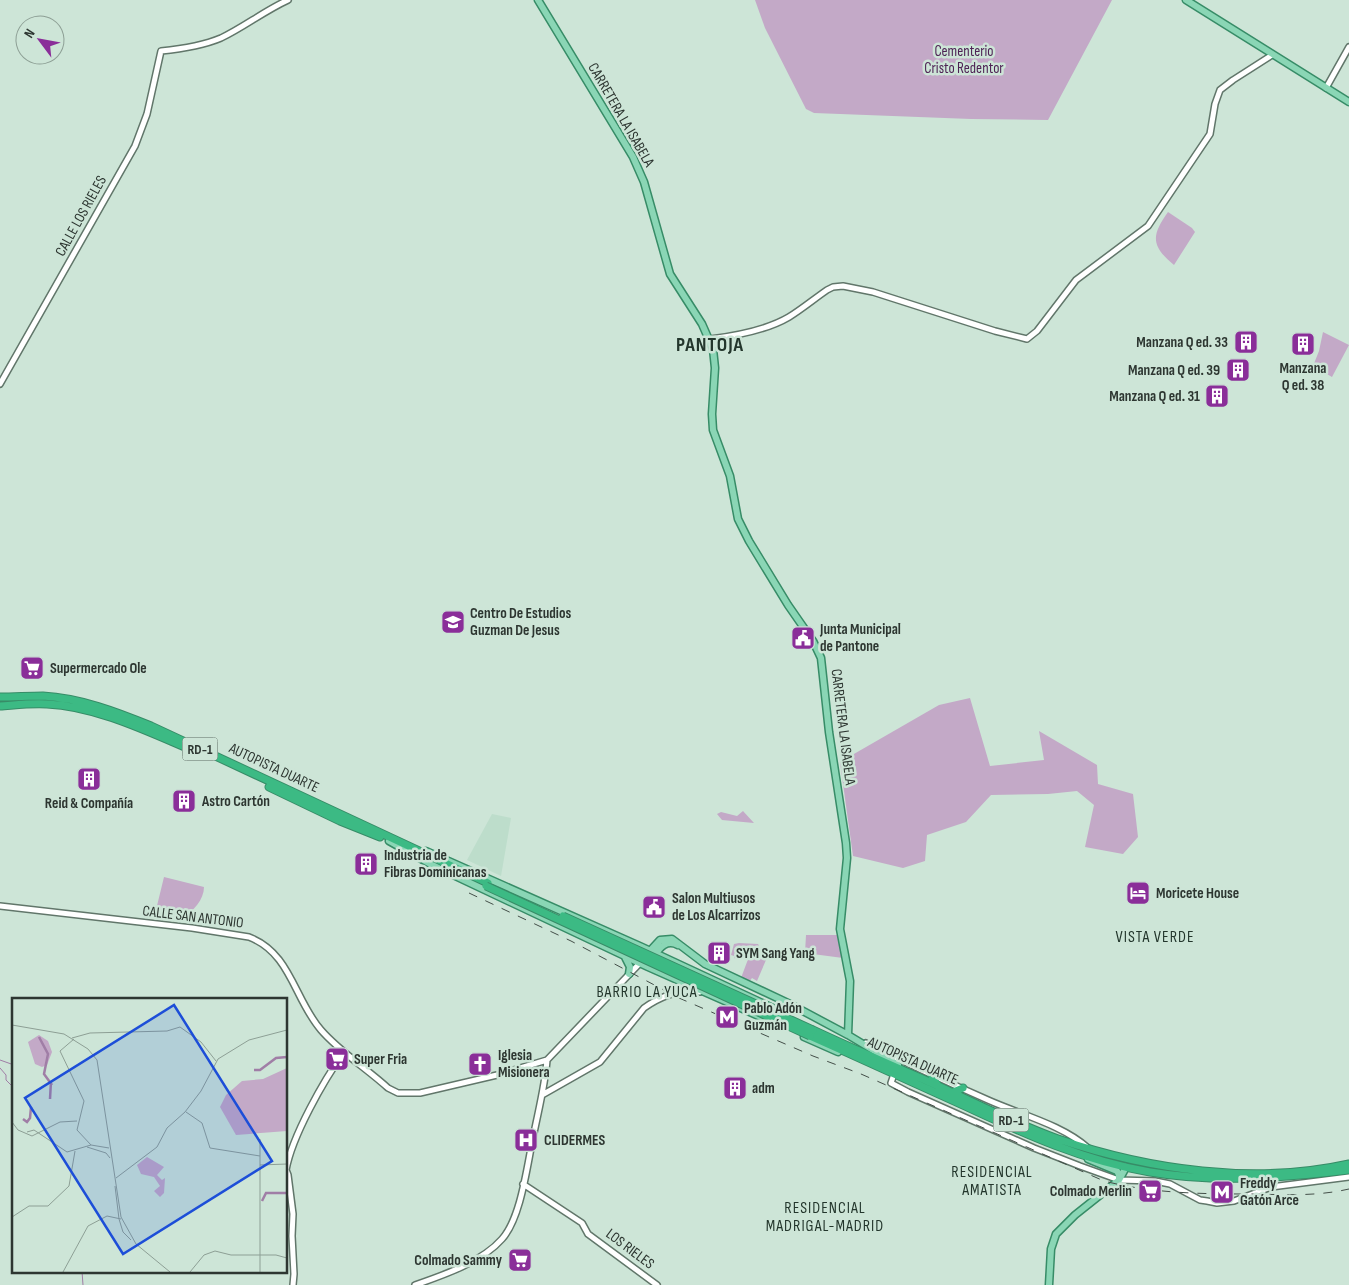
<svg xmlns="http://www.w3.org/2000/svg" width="1349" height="1285" font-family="'Sofia Sans Condensed',sans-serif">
	<rect width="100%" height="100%" fill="#cde5d7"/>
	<path fill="#bdddcb" d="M 492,814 L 511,818 L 501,876 L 467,860 Z"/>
	<path fill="#c3a9c7" d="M 755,0 L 1112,0 L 1048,120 L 971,119 L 814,113 L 806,109 L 765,28 Z
		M 1168,212 L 1192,228 L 1195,232 L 1174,265 C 1151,246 1151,236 1168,212 Z
		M 1323,332 L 1349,345 L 1332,377 L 1313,366 L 1319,351 Z
		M 970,698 L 990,766 L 1044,760 L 1039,731 L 1097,765 L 1098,784 L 1133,794 L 1138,837 L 1123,854 L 1085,847 L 1094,805 L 1077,791 L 1048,794 L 991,795 L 966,822 L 927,835 L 925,861 L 903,868 L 853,856 L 840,762 L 939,705 Z
		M 743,811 L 754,823 L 722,820 L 717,814 L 721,812 L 737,816 Z
		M 164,877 L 204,887 C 204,900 193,911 183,918 L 173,919 L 155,914 Z
		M 806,935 L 838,935 L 843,958 L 805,953 Z
		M 739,943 L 758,944 L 761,949 L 769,953 L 757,981 L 752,978 L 749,982 L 741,978 L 750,954 L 741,952 L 739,960 L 734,958 L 734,956 L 731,955 L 734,944 Z"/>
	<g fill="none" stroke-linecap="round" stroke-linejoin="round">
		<path stroke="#a07ea6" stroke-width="1" d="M 0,1060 L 14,1065
			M 0,1068 L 6,1075 L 6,1080 L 14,1088
			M 82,1271 L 83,1285"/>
		<g stroke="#61766a" stroke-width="8">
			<path id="minor" d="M 1326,88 L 1349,47
				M 710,339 C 734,336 767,330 789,317 C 802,309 814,299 827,290 L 833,287 L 843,286 L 873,292 L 995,331 L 1027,339 L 1037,331 L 1076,280 L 1148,226 L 1210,134 L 1215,104 L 1220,90 L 1233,80 L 1272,55
				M 712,346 L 726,339
				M 0,384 L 135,146 L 147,114 L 161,51 C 181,49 202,46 221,38 C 244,27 264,11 288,0
				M 0,906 L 192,928 L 249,937 C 291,953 294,999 321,1030 C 340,1052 366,1068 388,1088 L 398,1093 L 420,1093 L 497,1075 L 547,1060 L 640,963
				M 866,1043 C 906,1063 947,1082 988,1100 C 1019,1114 1063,1125 1088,1148
				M 894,1074 L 891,1083 L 908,1092 L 1034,1148 L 1080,1166 L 1119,1180 L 1155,1181 L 1170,1184 L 1200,1200 L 1207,1201 L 1217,1203 L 1234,1201 L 1271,1187 L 1349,1177
				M 542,1095 L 600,1062 L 644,1008 C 661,996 680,989 700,992
				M 286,1170 C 292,1136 324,1080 344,1052
				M 286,1170 L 288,1175 L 293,1214 L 292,1236 L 294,1274 L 293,1285
				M 523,1184 L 582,1223 L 588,1234 L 657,1285
				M 415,1285 C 444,1275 482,1262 502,1239 C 521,1218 527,1166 533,1138 C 538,1112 545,1086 547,1060"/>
		</g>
		<g stroke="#378c67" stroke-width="9">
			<path id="major" d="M 538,0 L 633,157 L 644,182 L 670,274 L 702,324 L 713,349 L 715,368 L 712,414 L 713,430 L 730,476 L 738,519 L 749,541 L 788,605 L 813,641 L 821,658 L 829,732 L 846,843 L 847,858 L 840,929 L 850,981 L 848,1035
				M 1186,0 L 1349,102
				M 389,841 L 432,865 L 648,967 L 779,1025
				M 426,851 L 642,947 L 777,1010
				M 648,953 L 660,940 L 672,939 L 705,964 L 788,1003 L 848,1035 L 898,1065
				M 654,956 C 660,947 667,939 678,945
				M 625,957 L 630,967 L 629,974
				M 804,1037 L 838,1052
				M 1088,1159 L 1117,1171 L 1119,1175 L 1119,1180
				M 1049,1285 L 1051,1249 L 1056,1234 L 1075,1215 L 1119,1180 L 1126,1167"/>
		</g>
		<g stroke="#378c67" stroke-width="9">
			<path id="highway" d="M 0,697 C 14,697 29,696 43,696 C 80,698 117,712 151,726 L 488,883
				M 0,706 C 15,705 31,703 47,704 C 96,706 149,732 194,751
				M 269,787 L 340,821 L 380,837
				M 813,1030 C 847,1046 882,1061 916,1076 C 964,1097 1010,1122 1058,1139 C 1149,1170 1255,1185 1349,1164
				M 810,1036 C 862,1059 914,1083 965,1106 C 1025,1134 1084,1161 1150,1172 C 1215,1183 1283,1178 1349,1170
				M 931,1074 L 938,1086
				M 951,1093 L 963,1088"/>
		</g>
		<use href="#minor" stroke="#fff" stroke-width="5"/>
		<use href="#major" stroke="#8ad6b5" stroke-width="6"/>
		<use href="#highway" stroke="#3cba84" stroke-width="7"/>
		<path stroke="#444f49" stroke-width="1" stroke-dasharray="9 9" stroke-linecap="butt" d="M 469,893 L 571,941 L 679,998 L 813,1056 L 861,1074 L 1104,1181 C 1154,1194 1206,1194 1257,1194 C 1288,1195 1319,1196 1349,1189"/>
		<g stroke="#378c67" stroke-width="9" stroke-linecap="butt">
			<path id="highway-bridge" d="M 486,886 L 810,1036
				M 563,916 L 813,1030"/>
		</g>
		<use href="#highway-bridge" stroke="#3cba84" stroke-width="7"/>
	</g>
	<defs>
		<g id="building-square" transform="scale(1.25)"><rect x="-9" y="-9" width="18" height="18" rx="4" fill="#8a2e99" stroke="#cde5d7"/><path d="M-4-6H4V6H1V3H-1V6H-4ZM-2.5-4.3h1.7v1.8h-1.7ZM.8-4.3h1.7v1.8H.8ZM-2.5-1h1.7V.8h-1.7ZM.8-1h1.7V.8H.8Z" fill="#fff"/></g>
		<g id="school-square" transform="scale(1.25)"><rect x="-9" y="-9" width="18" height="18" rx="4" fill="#8a2e99" stroke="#cde5d7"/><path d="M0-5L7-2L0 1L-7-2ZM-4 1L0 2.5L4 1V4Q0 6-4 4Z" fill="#fff"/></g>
		<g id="civic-square" transform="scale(1.25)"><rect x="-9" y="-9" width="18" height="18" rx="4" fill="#8a2e99" stroke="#cde5d7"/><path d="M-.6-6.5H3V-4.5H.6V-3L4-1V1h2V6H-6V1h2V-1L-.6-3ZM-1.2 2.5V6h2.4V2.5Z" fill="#fff"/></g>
		<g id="supermarket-square" transform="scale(1.25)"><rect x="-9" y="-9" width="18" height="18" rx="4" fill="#8a2e99" stroke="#cde5d7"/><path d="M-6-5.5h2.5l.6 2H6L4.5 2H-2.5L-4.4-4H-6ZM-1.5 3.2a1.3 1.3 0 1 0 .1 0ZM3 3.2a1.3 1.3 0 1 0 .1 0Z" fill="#fff"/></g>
		<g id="hotel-square" transform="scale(1.25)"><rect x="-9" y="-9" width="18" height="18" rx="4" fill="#8a2e99" stroke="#cde5d7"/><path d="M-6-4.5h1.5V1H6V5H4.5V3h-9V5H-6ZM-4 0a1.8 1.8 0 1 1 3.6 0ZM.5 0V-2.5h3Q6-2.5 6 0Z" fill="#fff"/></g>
		<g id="metro-square" transform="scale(1.25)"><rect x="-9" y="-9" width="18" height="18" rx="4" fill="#8a2e99" stroke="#cde5d7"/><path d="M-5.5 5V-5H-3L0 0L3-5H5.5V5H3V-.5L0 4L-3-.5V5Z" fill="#fff"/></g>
		<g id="church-square" transform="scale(1.25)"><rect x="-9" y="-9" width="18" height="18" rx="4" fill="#8a2e99" stroke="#cde5d7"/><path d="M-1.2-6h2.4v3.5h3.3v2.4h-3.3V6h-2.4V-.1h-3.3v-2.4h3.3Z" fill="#fff"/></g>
		<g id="hospital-square" transform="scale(1.25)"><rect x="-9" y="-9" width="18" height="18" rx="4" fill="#8a2e99" stroke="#cde5d7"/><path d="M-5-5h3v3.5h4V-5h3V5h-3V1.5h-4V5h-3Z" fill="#fff"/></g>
	</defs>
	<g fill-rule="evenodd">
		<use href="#building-square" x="1246" y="342"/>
		<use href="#building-square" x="1303" y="344"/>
		<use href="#building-square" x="1238" y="370"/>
		<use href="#building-square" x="1217" y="396"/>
		<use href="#school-square" x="453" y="622"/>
		<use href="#civic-square" x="803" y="638"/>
		<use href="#supermarket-square" x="32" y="668"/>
		<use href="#building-square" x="89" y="779"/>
		<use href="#building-square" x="184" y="801"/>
		<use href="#building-square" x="366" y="864"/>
		<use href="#hotel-square" x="1138" y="893"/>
		<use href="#civic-square" x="654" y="907"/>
		<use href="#building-square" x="719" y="953"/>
		<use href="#metro-square" x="727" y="1017"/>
		<use href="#supermarket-square" x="337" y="1059"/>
		<use href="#church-square" x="480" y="1064"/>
		<use href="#building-square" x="735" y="1088"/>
		<use href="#hospital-square" x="526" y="1140"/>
		<use href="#supermarket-square" x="1150" y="1191"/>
		<use href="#metro-square" x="1222" y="1192"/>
		<use href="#supermarket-square" x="520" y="1260"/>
	</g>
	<g text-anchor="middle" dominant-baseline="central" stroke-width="5" stroke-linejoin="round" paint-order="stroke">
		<g fill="#cde5d7" stroke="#5d6a63" stroke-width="1">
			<rect x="182.5" y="737.5" width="35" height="23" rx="4"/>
			<rect x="993.5" y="1108.5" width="35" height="23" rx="4"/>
		</g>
		<g font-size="14" font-weight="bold" fill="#2d3631">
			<text x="200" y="749">RD-1</text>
			<text x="1011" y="1120">RD-1</text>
		</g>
		<g font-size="15" fill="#4e2255" stroke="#cde5d7">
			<text x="964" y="51">Cementerio<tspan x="964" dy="17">Cristo Redentor</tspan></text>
		</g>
		<g font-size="15" fill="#2d3631" stroke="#cde5d7">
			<text transform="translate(621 115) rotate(60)">CARRETERA LA ISABELA</text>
			<text transform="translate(81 216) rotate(-61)">CALLE LOS RIELES</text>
			<text transform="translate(843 727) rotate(83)">CARRETERA LA ISABELA</text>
			<text transform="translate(274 768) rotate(25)">AUTOPISTA DUARTE</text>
			<text transform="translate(193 917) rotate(7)">CALLE SAN ANTONIO</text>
			<text transform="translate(913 1061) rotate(24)">AUTOPISTA DUARTE</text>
			<text transform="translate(630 1249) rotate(37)">LOS RIELES</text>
		</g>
		<g font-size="15" font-weight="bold" fill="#2d3631" stroke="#cde5d7" text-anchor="start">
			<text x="1228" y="342" text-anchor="end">Manzana Q ed. 33</text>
			<text x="1303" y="368" text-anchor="middle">Manzana<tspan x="1303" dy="17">Q ed. 38</tspan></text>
			<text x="1220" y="370" text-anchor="end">Manzana Q ed. 39</text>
			<text x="1200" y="396" text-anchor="end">Manzana Q ed. 31</text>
			<text x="470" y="613">Centro De Estudios<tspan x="470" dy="17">Guzman De Jesus</tspan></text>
			<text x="820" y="629">Junta Municipal<tspan x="820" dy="17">de Pantone</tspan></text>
			<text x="50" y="668">Supermercado Ole</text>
			<text x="202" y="801">Astro Cartón</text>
			<text x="89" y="803" text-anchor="middle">Reid &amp; Compañía</text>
			<text x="384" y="855">Industria de<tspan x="384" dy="17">Fibras Dominicanas</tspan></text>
			<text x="1156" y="893">Moricete House</text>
			<text x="672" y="898">Salon Multiusos<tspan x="672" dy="17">de Los Alcarrizos</tspan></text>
			<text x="736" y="953">SYM Sang Yang</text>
			<text x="744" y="1008">Pablo Adón<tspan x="744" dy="17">Guzmán</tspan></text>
			<text x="498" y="1055">Iglesia<tspan x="498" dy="17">Misionera</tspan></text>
			<text x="354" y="1059">Super Fria</text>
			<text x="752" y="1088">adm</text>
			<text x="544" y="1140">CLIDERMES</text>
			<text x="1240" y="1183">Freddy<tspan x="1240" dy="17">Gatón Arce</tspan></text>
			<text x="1132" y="1191" text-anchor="end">Colmado Merlin</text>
			<text x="502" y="1260" text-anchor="end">Colmado Sammy</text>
		</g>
		<g font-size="16" letter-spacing="1" fill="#23362c" stroke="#cde5d7">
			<text x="1155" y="937">VISTA VERDE</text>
			<text x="647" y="992">BARRIO LA YUCA</text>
			<text x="992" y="1172">RESIDENCIAL<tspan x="992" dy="18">AMATISTA</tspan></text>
			<text x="825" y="1208">RESIDENCIAL<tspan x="825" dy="18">MADRIGAL-MADRID</tspan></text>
		</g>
		<g font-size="20" font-weight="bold" letter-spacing="1" fill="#23362c" stroke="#cde5d7">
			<text x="710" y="345">PANTOJA</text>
		</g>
	</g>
	<g transform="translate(12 998)">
		<rect width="275" height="275" fill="#cde5d7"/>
		<path d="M 27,37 L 36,43 L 40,54 L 35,67 L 30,69 L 23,66 L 16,44 ZM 275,70 L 275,133 L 224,137 L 208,109 L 214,97 L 230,83 L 251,81 ZM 135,159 L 152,169 L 145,177 L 150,182 L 153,180 L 152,195 L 148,199 L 142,193 L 148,188 L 142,179 L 129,176 L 125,167 Z" fill="#c3a9c7"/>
		<path fill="none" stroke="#a07ea6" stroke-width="2.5" d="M 27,39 L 36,56 L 32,76 L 40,87M 242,72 L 248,72 L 264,60 L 275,59M 38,101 L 39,83M 11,121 L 15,124 L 18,120 L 19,109M 250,203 L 254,195 L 275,195"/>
		<path fill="none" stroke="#8d9f95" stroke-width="1" d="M 0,27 L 52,36 L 76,51 L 85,62 L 109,219 L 124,246 L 158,274M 60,40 L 78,35 L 155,33 L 168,29 L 189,44 L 204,63M 62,41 L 48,53 L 72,103 L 65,132 L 79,147M 174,114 L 190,125 L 198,150 L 248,158M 0,124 L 6,132 L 20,138 L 48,124 L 65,123M 15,134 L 22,132 L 55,154 L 79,147 L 97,150M 248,141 L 248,274M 75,149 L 94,155 L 98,160M 248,167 L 275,166M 104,180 L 145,149 L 155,130 L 173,114 L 189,93 L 206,61 L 237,42 L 275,32M 103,188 L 107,221 L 111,234 L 119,242M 0,219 L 17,208 L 36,208 L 57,188 L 63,153M 51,274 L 76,228 L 95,218 L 109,221M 178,274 L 192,257 L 203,253 L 219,257 L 264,257 L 275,260"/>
		<path fill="#1d4ed8" fill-opacity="0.15" stroke="#1d4ed8" stroke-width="2.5" d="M 162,7 L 260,163 L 111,256 L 13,100 Z"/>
		<rect width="275" height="275" fill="none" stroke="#2d3631" stroke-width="2.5"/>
	</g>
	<g transform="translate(40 40) rotate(302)"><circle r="24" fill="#cde5d7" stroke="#8d9f95"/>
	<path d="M0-4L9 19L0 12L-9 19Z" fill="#8a2e99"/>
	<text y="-8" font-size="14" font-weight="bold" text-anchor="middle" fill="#2d3631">N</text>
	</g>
</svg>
